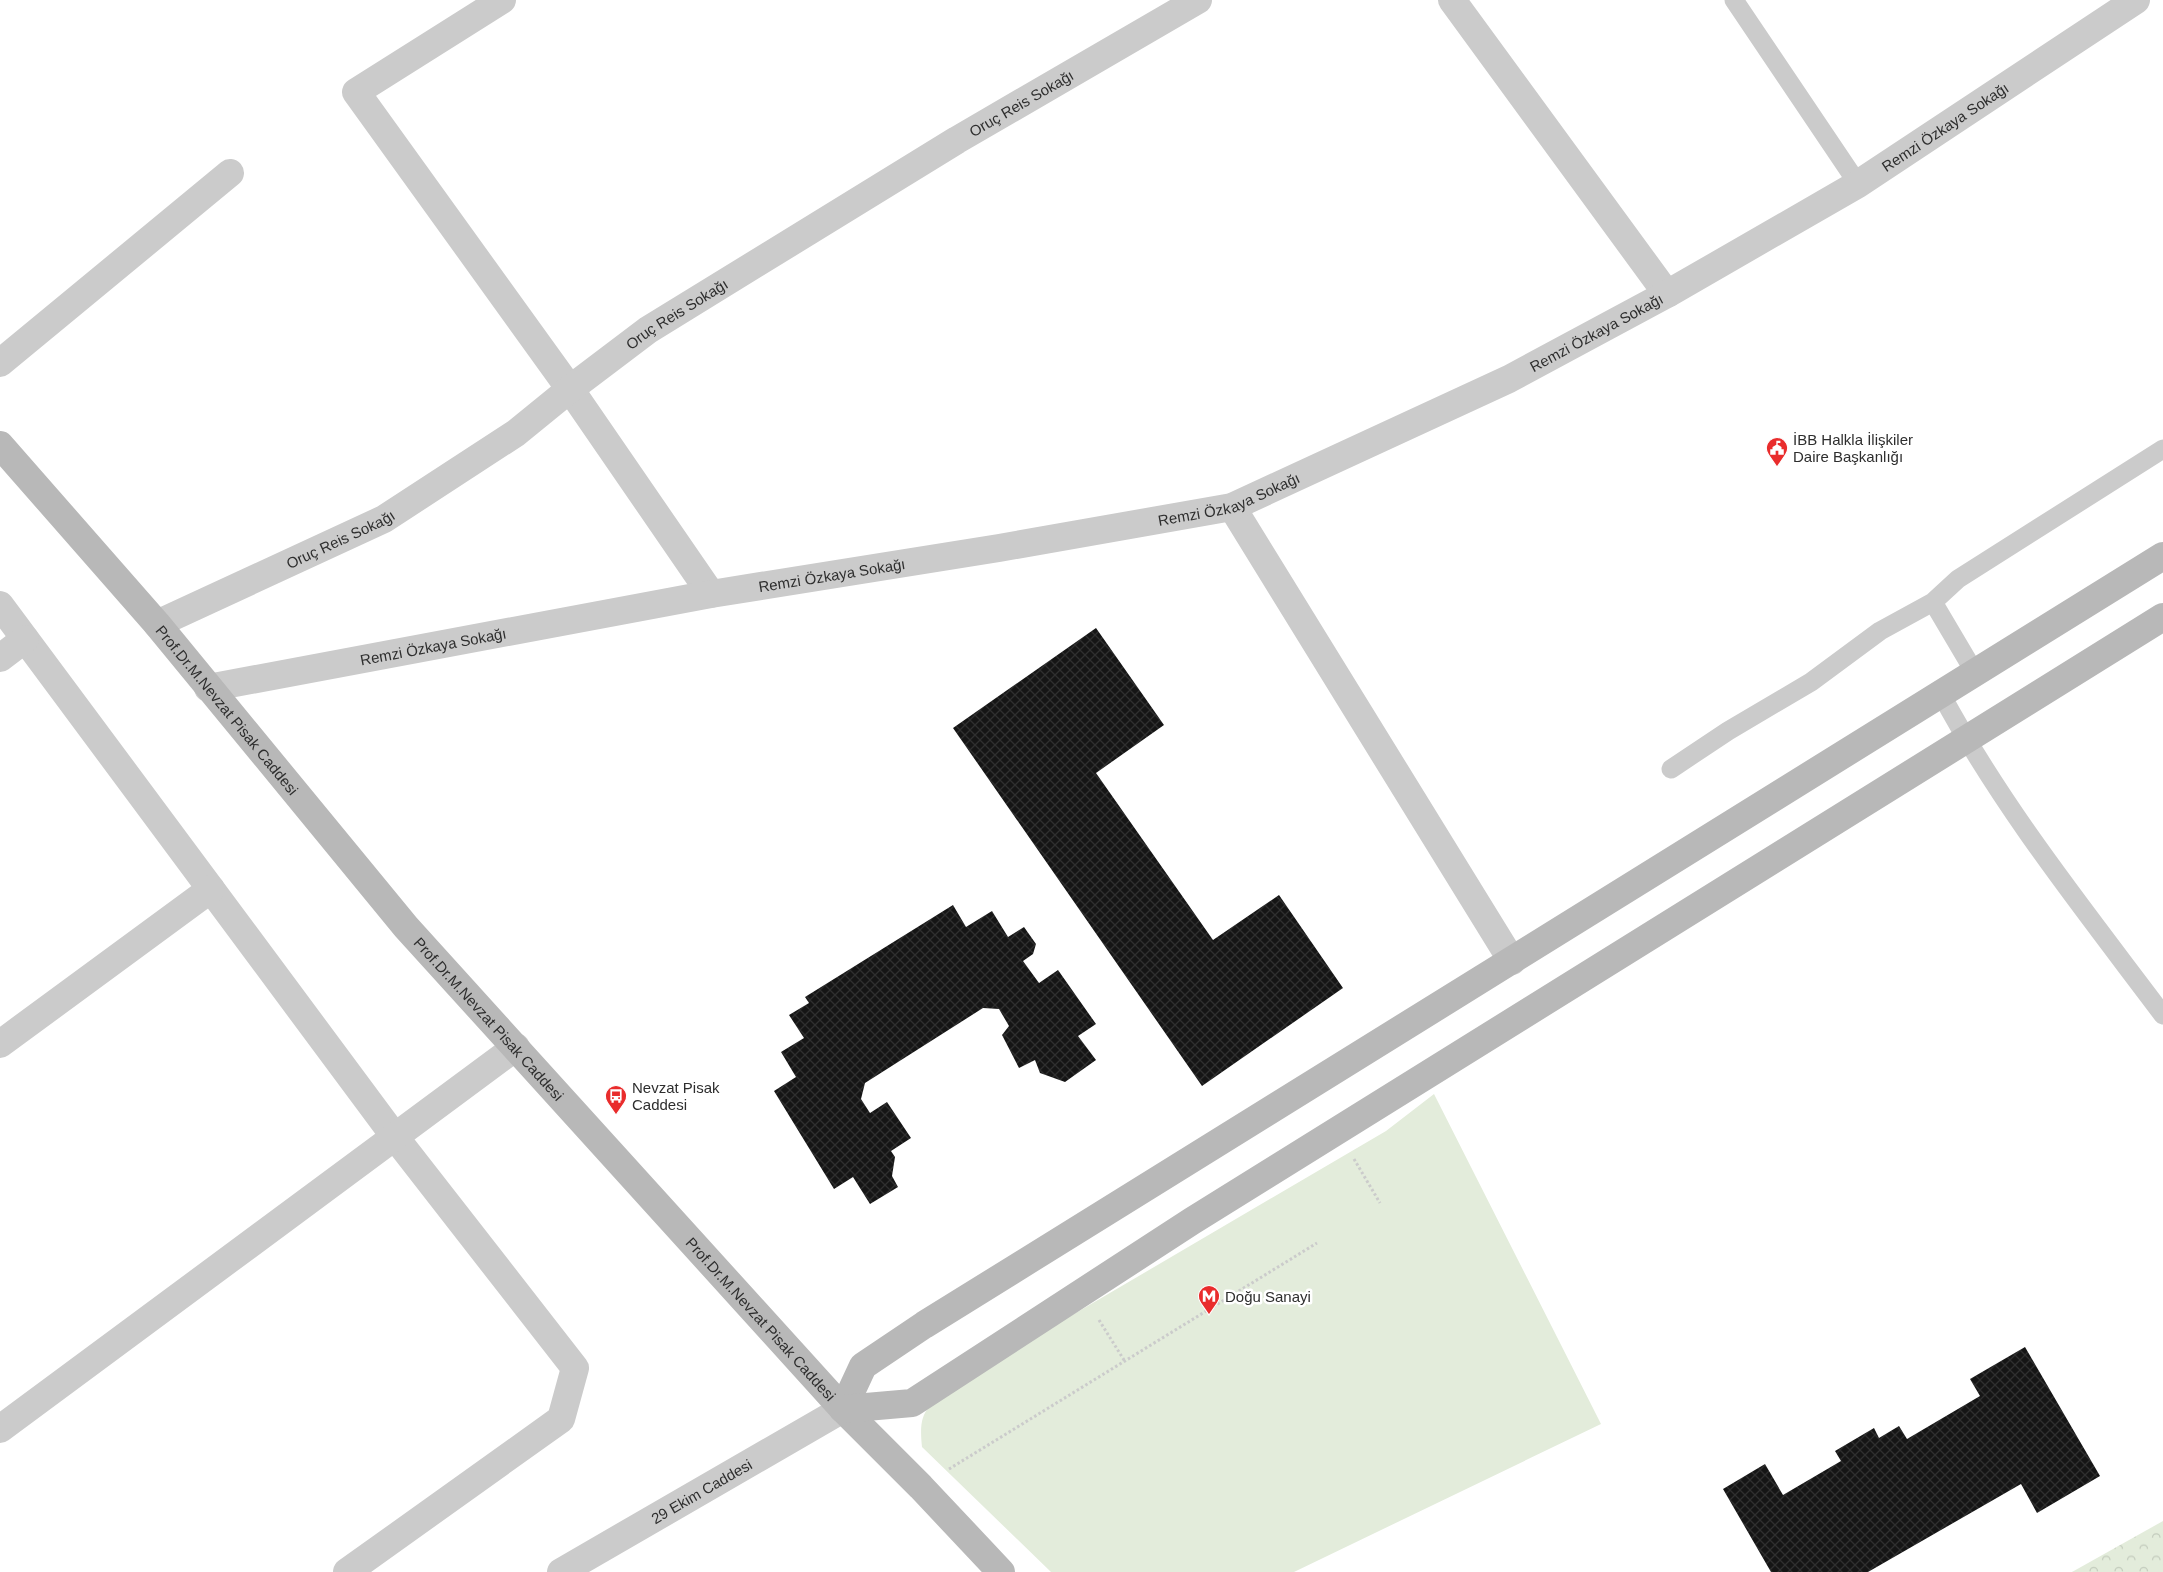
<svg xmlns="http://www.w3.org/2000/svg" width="2163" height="1572" font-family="Helvetica,sans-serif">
	<defs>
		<pattern id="forest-crowns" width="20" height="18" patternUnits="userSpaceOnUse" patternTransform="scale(1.25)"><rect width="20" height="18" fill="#e3ecdb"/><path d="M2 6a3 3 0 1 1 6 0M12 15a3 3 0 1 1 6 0" fill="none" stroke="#c3cbbc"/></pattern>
		<pattern id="building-cross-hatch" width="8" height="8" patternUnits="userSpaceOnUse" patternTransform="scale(1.25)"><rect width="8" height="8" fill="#151515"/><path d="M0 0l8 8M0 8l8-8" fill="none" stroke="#2f2f2f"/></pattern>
	</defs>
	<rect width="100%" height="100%" fill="#fff"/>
	<path fill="#e3ecdb" d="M 1434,1094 L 1601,1424 L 1294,1572 L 1051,1572 L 922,1447 C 918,1410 927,1408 953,1385 L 1386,1131 Z"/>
	<path fill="url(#forest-crowns)" d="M 2163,1521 L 2163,1572 L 2072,1572 Z"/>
	<path fill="url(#building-cross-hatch)" d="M 1096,628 L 1164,725 L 1096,773 L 1213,940 L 1279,895 L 1343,988 L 1202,1086 L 953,728 Z
		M 953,905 L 966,927 L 992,911 L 1008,937 L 1024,927 L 1036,944 L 1033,954 L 1023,961 L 1039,983 L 1058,970 L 1096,1024 L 1078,1036 L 1096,1060 L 1065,1082 L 1040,1073 L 1035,1060 L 1019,1068 L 1002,1035 L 1009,1026 L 999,1009 L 983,1008 L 865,1083 L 861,1099 L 870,1113 L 887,1102 L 911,1138 L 891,1151 L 895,1157 L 892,1176 L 898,1187 L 870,1204 L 853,1177 L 834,1189 L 774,1091 L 796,1077 L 781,1052 L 804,1038 L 789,1015 L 809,1003 L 805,997 Z
		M 2025,1347 L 2100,1476 L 2037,1513 L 2021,1484 L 1868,1572 L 1771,1572 L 1723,1489 L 1765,1464 L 1783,1495 L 1841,1461 L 1835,1451 L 1874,1428 L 1879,1438 L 1899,1426 L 1907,1439 L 1980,1396 L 1970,1379 Z"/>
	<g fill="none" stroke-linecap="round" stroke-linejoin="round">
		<path stroke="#cbcbcb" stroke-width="3" stroke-dasharray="2.5 2.5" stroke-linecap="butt" d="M 1354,1159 L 1380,1203
			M 1099,1320 L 1124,1360
			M 949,1469 L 1317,1243"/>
		<path stroke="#cbcbcb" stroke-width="19" d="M 1734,0 L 1858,184
			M 1933,602 L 1975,673
			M 1941,694 C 2003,809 2085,911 2163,1015
			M 1671,769 L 1728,731 L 1811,682 L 1880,631 L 1933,602 L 1958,579 L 2163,449"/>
		<g stroke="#cbcbcb" stroke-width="28">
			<path d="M 502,0 L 356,92 L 570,389 L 711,594"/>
			<path d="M 1452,0 L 1667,294"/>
			<path d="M 0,363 L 230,173"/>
			<path d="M 1232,507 L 1512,961"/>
			<path d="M 0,605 L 395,1137 L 575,1368 L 561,1419 L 347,1572"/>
			<path id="s1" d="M 157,624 L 384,519 L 516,433 L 570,389 L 648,330 L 957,140 L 1198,0"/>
			<path d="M 0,658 L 25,639"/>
			<path id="s2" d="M 208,688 L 711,594 L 999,548 L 1232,507 L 1509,379 L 1667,294 L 1858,184 L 2136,0"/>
			<path d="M 0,1044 L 211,889"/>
			<path d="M 0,1429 L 516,1047"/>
		</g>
		<path stroke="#cbcbcb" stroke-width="28" id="s3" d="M 561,1572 L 843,1409"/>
		<g stroke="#b8b8b8" stroke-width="28">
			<path id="s4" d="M 0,445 L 157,624 L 406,927 L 843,1409 L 921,1487 L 1001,1572"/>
			<path d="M 843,1409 L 863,1366 L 924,1325 L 2163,556"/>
			<path d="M 843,1409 L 912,1403 L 1192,1221 L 2163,617"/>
		</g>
	</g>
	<defs>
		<g id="civic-pin" transform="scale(1.125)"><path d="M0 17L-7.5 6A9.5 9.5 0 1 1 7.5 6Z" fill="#e92c2c" stroke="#fff"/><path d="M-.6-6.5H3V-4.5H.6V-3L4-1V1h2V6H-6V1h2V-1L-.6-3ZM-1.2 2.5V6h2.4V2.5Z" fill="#fff"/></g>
		<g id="bus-pin" transform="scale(1.125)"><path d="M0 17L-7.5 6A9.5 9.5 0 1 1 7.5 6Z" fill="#e92c2c" stroke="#fff"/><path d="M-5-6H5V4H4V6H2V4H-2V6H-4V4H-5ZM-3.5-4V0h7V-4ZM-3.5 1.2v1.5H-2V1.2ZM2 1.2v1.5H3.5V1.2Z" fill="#fff"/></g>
		<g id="metro-pin" transform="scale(1.125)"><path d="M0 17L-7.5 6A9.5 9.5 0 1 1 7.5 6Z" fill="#e92c2c" stroke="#fff"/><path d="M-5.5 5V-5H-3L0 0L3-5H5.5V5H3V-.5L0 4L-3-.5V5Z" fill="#fff"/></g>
	</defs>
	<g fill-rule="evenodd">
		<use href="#civic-pin" x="1777" y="448"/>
		<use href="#bus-pin" x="616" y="1096"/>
		<use href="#metro-pin" x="1209" y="1296"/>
	</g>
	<g text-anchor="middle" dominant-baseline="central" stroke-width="5" stroke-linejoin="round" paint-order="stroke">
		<g font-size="15" fill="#2e2e2e" stroke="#fff">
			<text stroke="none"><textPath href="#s1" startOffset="1012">Oruç Reis Sokağı</textPath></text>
			<text stroke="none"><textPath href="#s2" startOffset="1849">Remzi Özkaya Sokağı</textPath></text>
			<text stroke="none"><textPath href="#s1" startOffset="608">Oruç Reis Sokağı</textPath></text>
			<text stroke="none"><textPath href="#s2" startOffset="1444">Remzi Özkaya Sokağı</textPath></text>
			<text stroke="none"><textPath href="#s2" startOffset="1039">Remzi Özkaya Sokağı</textPath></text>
			<text stroke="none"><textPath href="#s1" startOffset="202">Oruç Reis Sokağı</textPath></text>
			<text stroke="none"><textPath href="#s2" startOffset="634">Remzi Özkaya Sokağı</textPath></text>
			<text stroke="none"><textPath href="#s2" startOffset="229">Remzi Özkaya Sokağı</textPath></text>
			<text stroke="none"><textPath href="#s4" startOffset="349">Prof.Dr.M.Nevzat Pisak Caddesi</textPath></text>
			<text stroke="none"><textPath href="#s4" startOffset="754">Prof.Dr.M.Nevzat Pisak Caddesi</textPath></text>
			<text stroke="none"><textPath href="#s4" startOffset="1159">Prof.Dr.M.Nevzat Pisak Caddesi</textPath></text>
			<text stroke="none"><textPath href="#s3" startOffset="162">29 Ekim Caddesi</textPath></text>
		</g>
		<g font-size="15" fill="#2e2e2e" stroke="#fff" text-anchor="start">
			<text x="1793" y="439">İBB Halkla İlişkiler<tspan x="1793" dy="17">Daire Başkanlığı</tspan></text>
			<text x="632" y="1087">Nevzat Pisak<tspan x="632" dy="17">Caddesi</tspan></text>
			<text x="1225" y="1296">Doğu Sanayi</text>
		</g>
	</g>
</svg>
